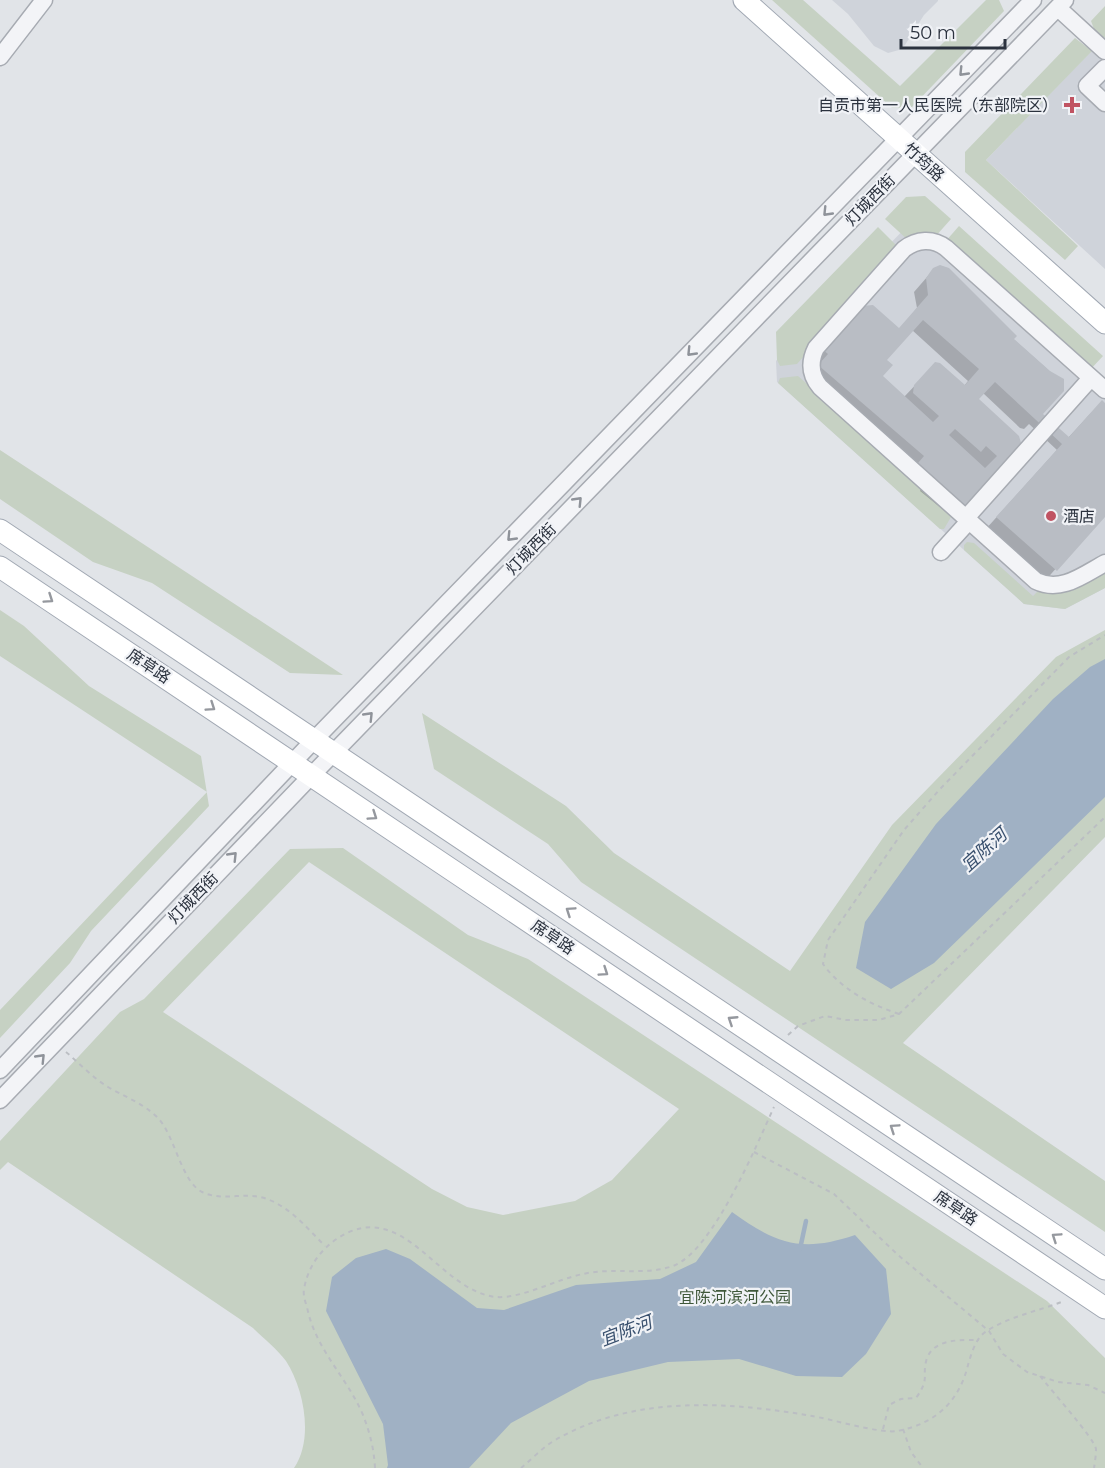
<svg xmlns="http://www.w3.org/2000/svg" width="1105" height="1468" font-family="Montserrat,'Noto Sans SC',sans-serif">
	<rect width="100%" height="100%" fill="#e1e4e8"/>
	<path fill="#cfd3da" d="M 832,0 L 938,0 L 938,1 L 924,15 L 905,45 L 899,50 L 888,53 L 874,46 L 848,14 Z
		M 1105,37 L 1105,269 L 986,160 Z
		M 915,218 L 1105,385 L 1105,588 L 1065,609 L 1024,604 L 777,382 L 776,361 Z"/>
	<path fill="#c6d1c3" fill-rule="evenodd" d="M 772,0 L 803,0 L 900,86 L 986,0 L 999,0 L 1004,11 L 912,107 L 892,108 Z
		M 1105,6 L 1105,37 L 1104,38 L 1094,29 L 1091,21 Z
		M 1075,38 L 1092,51 L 986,160 L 1078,246 L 1065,260 L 965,172 L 965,152 Z
		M 925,196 L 951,219 L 935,237 L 909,241 L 885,219 L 906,197 Z
		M 959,226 L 1103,356 L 1089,371 L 945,242 Z
		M 878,227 L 900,249 L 797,364 L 780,366 L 777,360 L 776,332 Z
		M 798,376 L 946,506 L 951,517 L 944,529 L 940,529 L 778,383 L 780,378 Z
		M 0,450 L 343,675 L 290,673 L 152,583 L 93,562 L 0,499 Z
		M 967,542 L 974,543 L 1033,596 L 1038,591 C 1062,598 1084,581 1105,571 L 1105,588 L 1065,609 L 1024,604 L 964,550 L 964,545 Z
		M 0,610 L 24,626 L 89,686 L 201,756 L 209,806 L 91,931 L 70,963 L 0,1038 L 0,1010 L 207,792 L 0,656 Z
		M 1105,630 L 1105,837 L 903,1043 L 1105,1181 L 1105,1232 L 581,882 L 548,844 L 434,769 L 422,713 L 566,806 L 614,853 L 790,971 L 892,825 L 1056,657 Z
		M 343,848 L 468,935 L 528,959 L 1047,1301 L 1105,1358 L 1105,1468 L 294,1468 C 314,1439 304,1389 286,1361 C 277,1349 263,1338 253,1328 L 8,1162 L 0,1170 L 0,1141 L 120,1012 L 144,999 L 290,849 ZM 309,862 L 679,1109 L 678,1110 L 612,1180 L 575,1201 L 503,1215 L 467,1207 L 432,1189 L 163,1012 Z"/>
	<path fill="#a0b1c4" d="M 1105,659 L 1105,797 L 934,963 L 891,989 L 856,968 L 865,922 L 936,824 L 1053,699 L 1090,667 Z
		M 732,1212 C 776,1244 802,1253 855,1235 L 886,1269 L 891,1314 L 866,1354 L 842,1377 L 796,1376 L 739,1359 L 668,1362 L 589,1381 L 511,1423 L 469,1468 L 387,1468 L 388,1465 L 383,1424 L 326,1311 L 332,1277 L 356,1258 L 386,1249 L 410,1259 L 477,1308 L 504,1310 L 576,1285 L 660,1279 L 696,1262 Z"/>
	<path fill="#0003" fill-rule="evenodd" d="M 934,269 L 1064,384 L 1062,390 L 1035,419 L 1043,416 L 1068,438 L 1090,414 L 1105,405 L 1105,517 L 1103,515 L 1044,582 L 985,530 L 1057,450 L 1029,424 L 1024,429 L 1020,428 L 983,393 L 977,400 L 1019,438 L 952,517 L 920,491 L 921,489 L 807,377 L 813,362 L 850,320 L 899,330 L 917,308 L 914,292 ZM 912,330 L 968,381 L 964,386 L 923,377 L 904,397 L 881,377 L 885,360 Z"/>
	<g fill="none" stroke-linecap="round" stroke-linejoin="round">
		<path stroke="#a0b1c4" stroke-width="4.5" d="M 800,1249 L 806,1221"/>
	</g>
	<path fill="#b9bdc4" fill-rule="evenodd" d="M 940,265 L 949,268 L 1017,336 L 1014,339 L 1050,371 L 1064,379 L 1064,391 L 1043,414 L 1069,437 L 1102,400 L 1105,403 L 1105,517 L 1057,571 L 996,517 L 1062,444 L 995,382 L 979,399 L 1019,436 L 1021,443 L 965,506 L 930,478 L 932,476 L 918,463 L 924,456 L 818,365 L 828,354 L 823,350 L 862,306 L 873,305 L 899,328 L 928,295 L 926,278 L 933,268 ZM 923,320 L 979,369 L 965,385 L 940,363 L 935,362 L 914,385 L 913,393 L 939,416 L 933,422 L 883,376 L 893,365 L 887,360 ZM 955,429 L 981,452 L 986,446 L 997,456 L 985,468 L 949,435 Z"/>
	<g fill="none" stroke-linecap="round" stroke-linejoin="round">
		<g stroke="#a7abb2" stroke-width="19">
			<path id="minor" d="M 1058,8 L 1105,51
				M 0,57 L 44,0
				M 1105,68 L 1087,86 L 1105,103
				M 1105,390 L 946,248 C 933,238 917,239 904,249 L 816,348 C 809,362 810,375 820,387 L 1036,581 C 1061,593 1083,575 1105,563
				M 966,518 L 1091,378
				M 941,552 L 969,521
				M 0,1070 L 315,739 L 1033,0
				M 0,1100 L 312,775 L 1065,0"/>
		</g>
		<g stroke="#a1a8b3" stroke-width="23">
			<path id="major" d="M 744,0 L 1105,323
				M 0,530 L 1105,1269
				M 0,567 L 1105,1308"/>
		</g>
		<path stroke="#bbbec3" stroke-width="2" stroke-dasharray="4.5 4.5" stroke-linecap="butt" d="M 899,1014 C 869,1004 841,989 823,964 L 828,940 L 904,830 L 940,789 L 1069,657 L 1105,635
			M 788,1035 L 798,1026 L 825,1016 L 846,1020 L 879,1020 L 899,1014 L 1105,817
			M 66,1052 C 79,1063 93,1078 108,1087 C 125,1097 143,1103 158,1118 C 175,1136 181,1181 202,1192 C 220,1201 241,1193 260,1197 C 287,1203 307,1228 325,1246
			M 754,1152 L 834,1194 L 898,1255 L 989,1331 L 1003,1354 L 1027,1372 L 1058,1382 L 1088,1385 L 1105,1393
			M 1040,1376 C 1050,1389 1094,1438 1096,1449 C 1096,1455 1095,1462 1094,1468
			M 883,1429 L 889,1405 L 901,1399 L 916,1398 C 931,1377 921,1377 927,1358 C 935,1338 962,1340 979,1340
			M 903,1429 L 911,1452 L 923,1468
			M 375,1468 C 374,1449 370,1433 363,1415 C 347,1377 315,1349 307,1307 C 305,1301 303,1295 304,1289 C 308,1267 320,1250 338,1238 C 404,1196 438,1291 496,1297 C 521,1299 557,1279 583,1274 C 613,1267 644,1276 673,1266 C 713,1251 756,1146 774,1107
			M 521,1468 C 531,1460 541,1449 552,1442 C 630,1395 726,1401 812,1416 C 831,1419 881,1434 897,1431 C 935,1424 959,1402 968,1365 C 971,1355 975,1340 984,1333 C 1006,1317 1039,1311 1064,1301"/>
		<use href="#minor" stroke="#f3f4f7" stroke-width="16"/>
		<use href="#major" stroke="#fff" stroke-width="21"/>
	</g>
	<defs><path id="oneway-chevron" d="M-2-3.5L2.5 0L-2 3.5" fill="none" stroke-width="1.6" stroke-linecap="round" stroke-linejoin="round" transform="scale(1.5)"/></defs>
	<g stroke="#8f939a">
		<use href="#oneway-chevron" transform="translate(963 72) rotate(134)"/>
		<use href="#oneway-chevron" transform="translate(827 212) rotate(134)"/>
		<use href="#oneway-chevron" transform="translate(691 352) rotate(134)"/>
		<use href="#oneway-chevron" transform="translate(578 501) rotate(-46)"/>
		<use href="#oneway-chevron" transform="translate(511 537) rotate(134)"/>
		<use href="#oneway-chevron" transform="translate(369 716) rotate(-46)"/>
		<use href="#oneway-chevron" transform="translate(233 856) rotate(-46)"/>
		<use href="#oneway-chevron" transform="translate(41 1058) rotate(-46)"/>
	</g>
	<g stroke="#95989e">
		<use href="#oneway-chevron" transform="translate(49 599) rotate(34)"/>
		<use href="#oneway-chevron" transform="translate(211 707) rotate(34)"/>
		<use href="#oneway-chevron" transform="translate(373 816) rotate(34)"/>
		<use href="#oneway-chevron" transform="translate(570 911) rotate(-146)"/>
		<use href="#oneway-chevron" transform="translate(604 972) rotate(34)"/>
		<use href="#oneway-chevron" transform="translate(732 1020) rotate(-147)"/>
		<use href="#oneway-chevron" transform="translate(894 1128) rotate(-146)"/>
		<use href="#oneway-chevron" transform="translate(1056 1237) rotate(-146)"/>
	</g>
	<g fill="#c05362" stroke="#f0f2f6" stroke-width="2">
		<path d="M1069 96h6v6h6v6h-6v6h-6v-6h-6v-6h6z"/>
		<circle cx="1051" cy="516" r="6"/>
	</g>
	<g text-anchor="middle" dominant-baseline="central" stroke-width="4.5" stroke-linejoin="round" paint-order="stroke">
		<g font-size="16" fill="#2b323e" stroke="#f0f2f6" text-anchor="end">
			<text x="1058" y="105">自贡市第一人民医院（东部院区）</text>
			<text x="1063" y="516" text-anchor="start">酒店</text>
		</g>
		<g font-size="16" fill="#2b323e" stroke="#f0f2f6">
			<text transform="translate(924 162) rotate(42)">竹筠路</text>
			<text transform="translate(870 200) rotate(-46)">灯城西街</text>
			<text transform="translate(531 549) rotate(-46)">灯城西街</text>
			<text transform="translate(149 666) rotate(34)">席草路</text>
			<text transform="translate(193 898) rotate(-46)">灯城西街</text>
			<text transform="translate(553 937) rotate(34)">席草路</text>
			<text transform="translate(956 1208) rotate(34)">席草路</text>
		</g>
		<g font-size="16" fill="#3f583a" stroke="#f0f2f6">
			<text x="735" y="1297">宜陈河滨河公园</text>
		</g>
		<g font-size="18" font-style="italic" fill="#39506e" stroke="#f0f2f6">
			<text transform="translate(984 850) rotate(-42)">宜陈河</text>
			<text transform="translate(626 1331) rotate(-21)">宜陈河</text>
		</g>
	</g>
	<path d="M901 39v9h104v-9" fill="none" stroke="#2b323e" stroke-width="3"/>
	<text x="910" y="39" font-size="18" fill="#2b323e" stroke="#f0f2f6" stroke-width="4.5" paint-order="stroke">50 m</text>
</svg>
